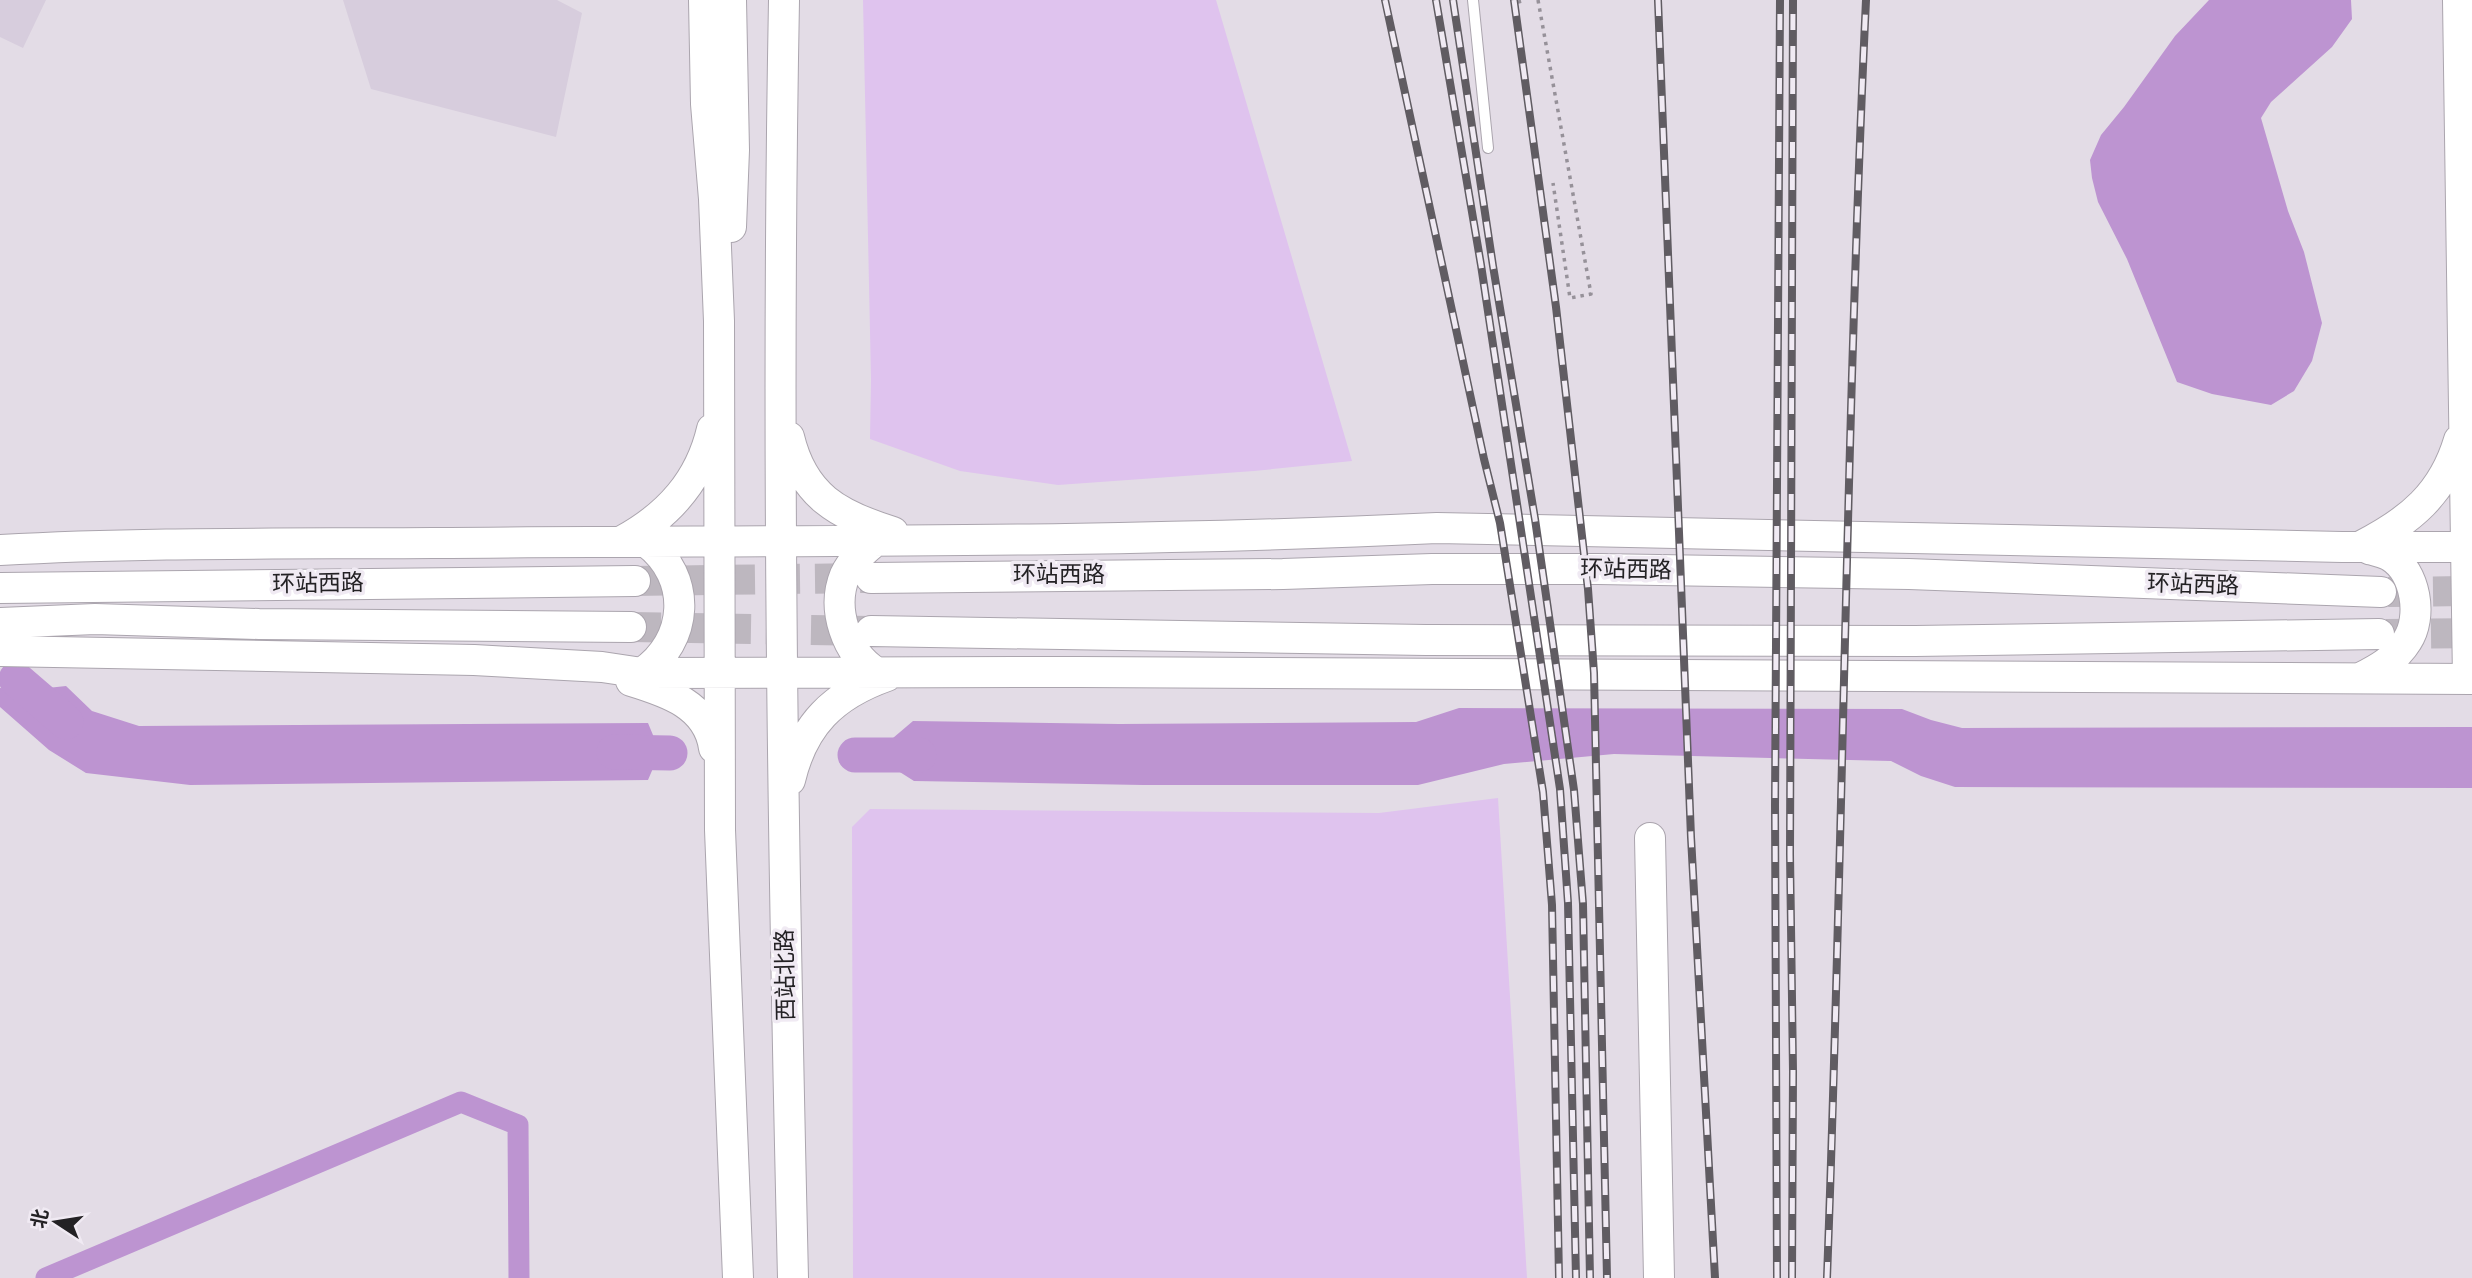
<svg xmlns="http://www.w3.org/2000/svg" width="2472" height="1278" font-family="'Varela Round','Noto Sans SC',sans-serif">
	<rect width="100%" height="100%" fill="#e3dce6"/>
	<path fill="#d7cddd" d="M 0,0 L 46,0 L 23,48 L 0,37 Z
		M 343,0 L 557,0 L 582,13 L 556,137 L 371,89 Z"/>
	<path fill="#dfc3ee" d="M 863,0 L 1216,0 L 1352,461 L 1254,471 L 1058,485 L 960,471 L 870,439 L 871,379 Z
		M 1498,798 L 1527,1278 L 853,1278 L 852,827 L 870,809 L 1379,813 Z"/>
	<path fill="#bd94d1" d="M 2209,0 L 2351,0 L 2352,19 L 2332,47 L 2271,102 L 2261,118 L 2288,211 L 2304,252 L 2322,323 L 2312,361 L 2294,391 L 2271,405 L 2212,394 L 2177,382 L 2127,259 L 2098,202 L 2092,178 L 2090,160 L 2101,135 L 2124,107 L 2175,36 Z
		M 66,686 L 92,711 L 139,726 L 648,723 L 660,752 L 648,780 L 190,785 L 86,773 L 49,750 L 0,707 L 0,688 L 29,690 Z
		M 1459,708 L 1902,709 L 1931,720 L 1962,728 L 2472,727 L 2472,788 L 1955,787 L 1921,776 L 1891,761 L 1614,754 L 1504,764 L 1418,785 L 1143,785 L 914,781 L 873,755 L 913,721 L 1119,724 L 1416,722 Z"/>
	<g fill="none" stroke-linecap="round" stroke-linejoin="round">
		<path stroke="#bd94d1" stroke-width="21" d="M 46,1278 L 461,1102 L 518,1125 L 519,1278"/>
		<path stroke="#bd94d1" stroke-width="35" d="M 16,679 L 66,722
			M 614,752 L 670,753
			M 855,755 L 919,755"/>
		<path stroke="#bdb7bf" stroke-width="30" stroke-dasharray="30 15" stroke-linecap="butt" d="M 635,581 L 867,578
			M 2388,592 L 2472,591
			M 631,627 L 869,631
			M 2386,634 L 2472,633"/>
		<g stroke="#aba5ae" stroke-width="12">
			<path id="lane" d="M 1473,0 L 1488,148"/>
		</g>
		<g stroke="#aba5ae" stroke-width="32">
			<path id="secondary" d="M 704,0 L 706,104 L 714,199 L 719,321 L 720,830 L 738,1278
				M 784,0 C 776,426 783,852 793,1278
				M 2458,0 L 2468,679
				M 731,227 L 734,150 L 731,0
				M 789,437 C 803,496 838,515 893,532
				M 622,541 C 668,516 700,481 712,429
				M 2361,546 C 2410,521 2443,494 2459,440
				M 0,550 C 144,542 289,544 433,543 C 768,540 1103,544 1437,528 L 2342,547 L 2472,547
				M 871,578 L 1283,574 L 1432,569 L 1598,569 L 1909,574 L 2381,592
				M 0,588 L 635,581
				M 0,623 L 95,619 L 259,624 L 631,627
				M 871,631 L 1426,640 L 1915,641 L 2379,634
				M 0,651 L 474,660 L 602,667 L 642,673 C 1252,670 1862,674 2472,679
				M 876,672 C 846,653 831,609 845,575 C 852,560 865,549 878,539
				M 642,673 C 689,641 693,577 646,542
				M 2360,678 C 2378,669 2396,659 2407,641 C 2423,617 2416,572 2390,556 C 2384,553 2376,551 2369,549
				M 631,681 C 667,692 708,705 714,748
				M 790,780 C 803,725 833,695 887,676
				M 1650,838 L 1659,1278"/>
		</g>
		<path stroke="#969199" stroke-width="3.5" stroke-dasharray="3.5 5" stroke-linecap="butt" d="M 1519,0 L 1521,8
			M 1538,0 L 1591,294 L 1570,298 L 1553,183"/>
		<use href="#lane" stroke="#fff" stroke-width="10"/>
		<use href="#secondary" stroke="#fff" stroke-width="30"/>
		<g stroke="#605c62" stroke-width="8">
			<path id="rail" d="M 1385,0 L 1484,459 L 1500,523 L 1543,792 L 1552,905 L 1559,1278
				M 1436,0 L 1481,265 L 1560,789 L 1568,903 L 1576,1278
				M 1453,0 L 1493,266 L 1535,519 L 1574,790 L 1583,904 L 1590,1278
				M 1514,0 L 1556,307 L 1588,589 L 1594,673 L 1607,1278
				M 1658,0 L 1691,837 L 1715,1278
				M 1777,1278 L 1775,805 L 1780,0
				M 1792,1278 L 1793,1071 L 1790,854 L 1793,0
				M 1827,1278 C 1843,852 1846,426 1866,0"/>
		</g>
		<use href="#rail" stroke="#f0eaf3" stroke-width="5" stroke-dasharray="16" stroke-linecap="butt"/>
	</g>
	<g text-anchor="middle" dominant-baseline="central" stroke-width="7" stroke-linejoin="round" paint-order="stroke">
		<g font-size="23" fill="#232124" stroke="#f0eaf3">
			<text transform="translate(1626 570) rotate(1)">环站西路</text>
			<text x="1059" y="575">环站西路</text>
			<text transform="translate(318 584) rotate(-1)">环站西路</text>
			<text transform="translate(2193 585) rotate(2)">环站西路</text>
			<text transform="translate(786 975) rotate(-91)">西站北路</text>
		</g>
	</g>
	<g transform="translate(56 1222) rotate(282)" stroke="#f0eaf3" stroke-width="5" paint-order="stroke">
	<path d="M0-5L12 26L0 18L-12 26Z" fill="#232124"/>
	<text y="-10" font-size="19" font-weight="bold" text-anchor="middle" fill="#232124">北</text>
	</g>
</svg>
